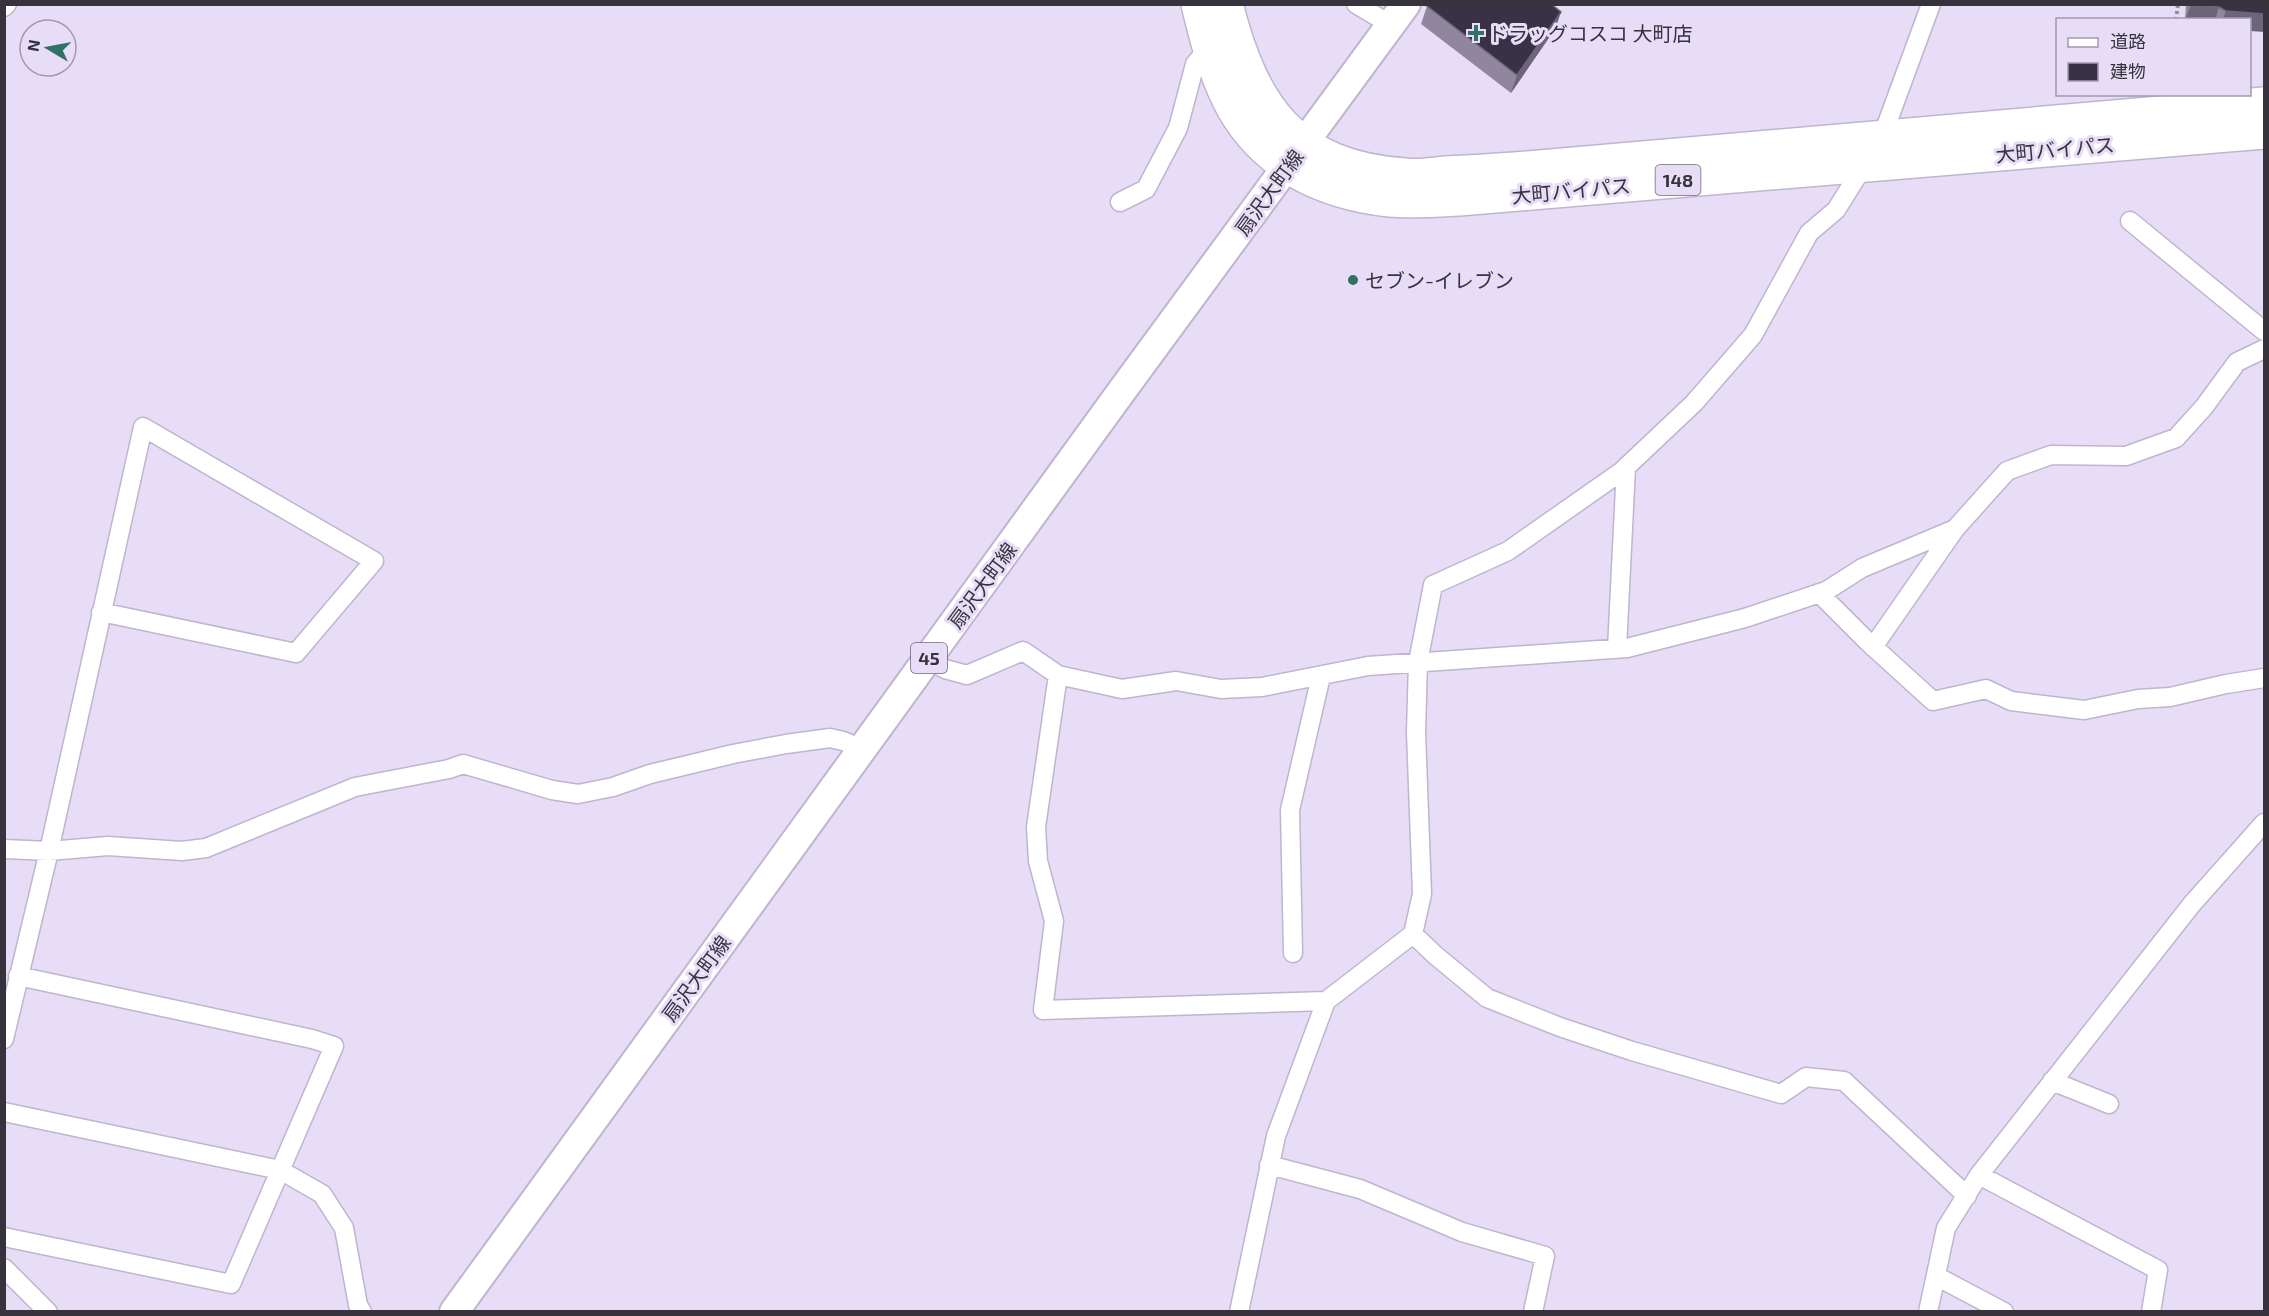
<svg xmlns="http://www.w3.org/2000/svg" width="2269" height="1316" font-family="'Exo 2','Noto Sans JP',sans-serif">
	<rect width="100%" height="100%" fill="#e7ddf7"/>
	<g fill="none" stroke-linecap="round" stroke-linejoin="round">
		<g stroke="#bfb5ce" stroke-width="21">
			<path id="street" d="M 1356,4 L 1391,25
				M 4,7 L 7,4
				M 1120,202 L 1146,189 L 1178,128 L 1195,64 L 1209,48
				M 2130,221 L 2264,331
				M 1819,593 L 1868,642 L 1933,701 L 1986,689 L 2011,701 L 2084,710 L 2138,699 L 2170,697 L 2226,684 L 2264,678
				M 1873,647 L 1955,529
				M 1617,649 L 1626,467
				M 928,659 L 945,669 L 967,675 L 1023,651 L 1058,675 L 1122,689 L 1176,681 L 1221,689 L 1262,687 L 1368,666 L 1627,648 L 1745,618 L 1826,591 L 1862,568 L 1955,529 L 2007,471 L 2051,455 L 2126,456 L 2176,438 L 2204,407 L 2237,362 L 2264,349
				M 1058,675 L 1036,827 L 1038,861 L 1054,921 L 1043,1010 L 1326,1001
				M 4,849 L 49,851 L 108,846 L 182,851 L 206,848 L 355,787 L 449,769 L 463,764 L 552,790 L 578,794 L 613,787 L 650,774 L 733,754 L 786,744 L 830,738 L 843,741 L 863,749
				M 1413,934 L 1435,955 L 1487,998 L 1560,1027 L 1632,1051 L 1781,1094 L 1806,1077 L 1844,1081 L 1967,1196
				M 1293,953 L 1290,810 L 1321,676
				M 4,1039 L 49,851 L 143,427 L 374,561 L 296,653 L 101,612
				M 2052,1081 L 2109,1104
				M 4,1112 L 280,1170 L 322,1194 L 344,1228 L 358,1305 L 362,1312
				M 1269,1165 L 1360,1189 L 1462,1232 L 1545,1256 L 1533,1312
				M 1979,1175 L 2158,1270 L 2151,1312
				M 4,1237 L 231,1284 L 334,1046 L 312,1039 L 18,976
				M 4,1268 L 48,1312
				M 1936,1276 L 2004,1312
				M 1239,1312 L 1276,1136 L 1326,1001 L 1413,934 L 1422,894 L 1416,732 L 1418,662 L 1433,585 L 1508,551 L 1622,471 L 1694,403 L 1753,335 L 1809,233 L 1836,210 L 1882,137 L 1931,4
				M 1928,1312 L 1946,1228 L 1979,1175 L 2192,904 L 2264,823"/>
		</g>
		<g stroke="#bfb5ce" stroke-width="32">
			<path id="primary" d="M 454,1312 L 1121,392 L 1406,4"/>
		</g>
		<g stroke="#bfb5ce" stroke-width="36">
			<path id="highway" d="M 1198,4 C 1206,37 1214,70 1229,100 C 1261,164 1323,193 1390,200 C 1413,202 1436,200 1459,199 L 2264,132
				M 1226,4 C 1252,107 1292,167 1405,175 C 1418,177 1433,174 1446,173 C 1473,172 1501,170 1528,168 L 2264,104"/>
		</g>
		<path stroke="#928b9d" stroke-width="4" stroke-dasharray="3 3" stroke-linecap="butt" d="M 2176,20 L 2178,4"/>
		<use href="#street" stroke="#fff" stroke-width="18"/>
		<use href="#primary" stroke="#fff" stroke-width="28"/>
		<use href="#highway" stroke="#fff" stroke-width="33"/>
	</g>
	<path fill="#90879e" d="M 2186,4 L 2265,4 L 2250,20 L 2185,20 Z
		M 1427,6 L 1561,12 L 1555,29 L 1511,93 L 1421,24 Z"/>
	<path fill="#6d657a" d="M 2191,5 L 2219,7 L 2215,20 L 2185,20 Z
		M 2226,11 L 2265,14 L 2265,32 L 2250,31 L 2250,20 L 2222,20 Z
		M 1561,12 L 1555,29 L 1511,93 L 1517,75 Z"/>
	<path fill="#393145" stroke="#6d657a" stroke-width="1.5" d="M 1428,4 L 1551,4 L 1561,12 L 1517,75 L 1427,6 Z
		M 2265,4 L 2265,14 L 2226,11 L 2219,7 L 2191,5 Z"/>
	<g fill="#307264" stroke="#e7ddf7" stroke-width="2">
		<path d="M1473 24h6v6h6v6h-6v6h-6v-6h-6v-6h6z"/>
		<circle cx="1353" cy="280" r="6"/>
	</g>
	<g text-anchor="middle" dominant-baseline="central" stroke-width="6" stroke-linejoin="round" paint-order="stroke">
		<g fill="#e7ddf7" stroke="#6c6675" stroke-width="1.5">
			<rect x="1655.5" y="165" width="45" height="30" rx="4.5"/>
			<rect x="911" y="643" width="36" height="30" rx="4.5"/>
		</g>
		<g font-size="18" font-weight="bold" fill="#37333d">
			<text x="1678" y="180">148</text>
			<text x="929" y="658">45</text>
		</g>
		<g font-size="20" fill="#37333d" stroke="#e7ddf7" text-anchor="start">
			<text x="1488" y="33">ドラッグコスコ 大町店</text>
			<text x="1365" y="280">セブン-イレブン</text>
		</g>
		<g font-size="20" fill="#37333d" stroke="#e7ddf7">
			<text transform="translate(2055 149) rotate(-5)">大町バイパス</text>
			<text transform="translate(1571 190) rotate(-5)">大町バイパス</text>
			<text transform="translate(1269 192) rotate(-54)">扇沢大町線</text>
			<text transform="translate(982 585) rotate(-54)">扇沢大町線</text>
			<text transform="translate(696 978) rotate(-54)">扇沢大町線</text>
		</g>
	</g>
	<rect width="2269" height="1316" fill="none" stroke="#37333d" stroke-width="12"/>
	<rect x="2056" y="18" width="195" height="78" fill="#e7ddf7" stroke="#a199ad" stroke-width="1.5"/>
	<rect x="2068" y="38" width="30" height="9" fill="#ffffff" stroke="#a199ad" stroke-width="1.5"/>
	<text x="2110" y="48" font-size="18" fill="#37333d">道路</text>
	<rect x="2068" y="63" width="30" height="18" fill="#393145" stroke="#a199ad" stroke-width="1.5"/>
	<text x="2110" y="78" font-size="18" fill="#37333d">建物</text>
	<g transform="translate(48 48) rotate(280)"><circle r="28" fill="#e7ddf7" stroke="#a199ad" stroke-width="1.5"/>
	<path d="M0-4.5L10 22L0 15L-10 22Z" fill="#307264"/>
	<text y="-9" font-size="16" font-weight="bold" text-anchor="middle" fill="#37333d">N</text>
	</g>
</svg>
